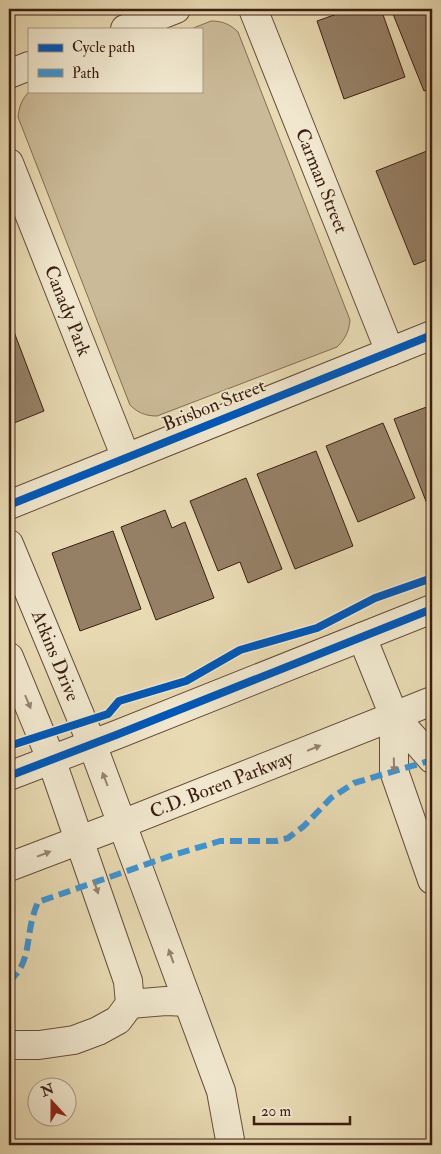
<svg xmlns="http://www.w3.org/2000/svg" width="441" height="1154" font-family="'IM FELL Double Pica',serif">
	<rect width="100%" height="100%" fill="#e8dab3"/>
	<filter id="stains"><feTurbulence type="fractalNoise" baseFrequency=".004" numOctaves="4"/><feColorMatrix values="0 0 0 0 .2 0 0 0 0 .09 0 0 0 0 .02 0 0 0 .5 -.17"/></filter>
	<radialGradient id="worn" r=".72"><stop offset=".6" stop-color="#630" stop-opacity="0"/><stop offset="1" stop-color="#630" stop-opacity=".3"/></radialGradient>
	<path fill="#cbba98" stroke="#846c55" d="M 211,21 C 222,21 230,24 238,32 L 350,320 C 349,332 345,339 337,347 L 157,416 C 146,416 138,413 130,405 L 18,117 C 19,107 22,98 30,91 L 201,91 L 201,29 L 191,29 Z"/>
	<path fill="#958066" stroke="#3c1e12" d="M 351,9 L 381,9 L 405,77 L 344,99 L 317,21 Z
		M 391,9 L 432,9 L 432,88 L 424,91 Z
		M 432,149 L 432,258 L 414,265 L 376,171 Z
		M 11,324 L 44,411 L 9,425 L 9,325 Z
		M 432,405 L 432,508 L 429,509 L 394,419 Z
		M 383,423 L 415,498 L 358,522 L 326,446 Z
		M 316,451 L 353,546 L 295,569 L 257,474 Z
		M 246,478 L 282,569 L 248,583 L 240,562 L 218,571 L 190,501 Z
		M 165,510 L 172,528 L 185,522 L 214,598 L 156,620 L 121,527 Z
		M 113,531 L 141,609 L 80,631 L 52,553 Z"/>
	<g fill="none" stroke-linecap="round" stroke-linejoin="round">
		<g stroke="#674d3a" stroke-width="30">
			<g id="minor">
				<path id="s1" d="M 253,9 L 390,352"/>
				<path d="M 125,29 L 176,9"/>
				<path d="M 9,74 L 29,66"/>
				<path id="s2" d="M 9,163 L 126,458"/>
				<path d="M 9,505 L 432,335"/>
				<path id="s3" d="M 9,544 L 92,744 L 138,867 L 221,1091 L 230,1140 L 230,1145"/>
				<path d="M 362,637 L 394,716 L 432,759"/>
				<path d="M 9,657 L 51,759 L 128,981 L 130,1004 L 118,1020 L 98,1031 L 74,1040 L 39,1045 L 9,1045"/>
				<path d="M 394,716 L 394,771 L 432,880"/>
				<path d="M 9,776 L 116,735 L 432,609"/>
				<path id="s4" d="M 9,867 L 122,824 L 432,701"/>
				<path d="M 130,1004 L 166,1001 L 188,1002"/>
			</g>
		</g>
		<use href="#minor" stroke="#f0e7ce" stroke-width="28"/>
		<path stroke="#3f94d3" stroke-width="6" stroke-dasharray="12 6" stroke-linecap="butt" d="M 9,981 C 31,965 26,936 34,913 C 35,909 37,905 38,902 L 170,856 L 220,841 L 276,841 L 288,838 L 304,826 L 331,798 L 354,783 L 432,760"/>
		<g stroke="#f0e7ce" stroke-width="11">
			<path id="cycleway" d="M 9,505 L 432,335
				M 9,746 L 108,714 L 119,701 L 186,681 L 240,650 L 317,628 L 375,598 L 432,578
				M 9,776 L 116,735 L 432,609"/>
		</g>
		<use href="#cycleway" stroke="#0057b8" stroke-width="8"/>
	</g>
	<defs><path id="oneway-solid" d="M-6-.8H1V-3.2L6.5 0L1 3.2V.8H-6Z" transform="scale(1.25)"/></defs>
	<g fill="#968270">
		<use href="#oneway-solid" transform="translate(28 702) rotate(67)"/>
		<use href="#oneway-solid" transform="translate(314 748) rotate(-22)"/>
		<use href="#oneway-solid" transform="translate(394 765) rotate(88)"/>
		<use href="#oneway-solid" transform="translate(105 779) rotate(-111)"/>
		<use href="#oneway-solid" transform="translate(44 854) rotate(-21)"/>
		<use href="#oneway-solid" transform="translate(96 887) rotate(71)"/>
		<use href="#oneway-solid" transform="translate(171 956) rotate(-110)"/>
	</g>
	<g text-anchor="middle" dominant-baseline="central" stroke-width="4" stroke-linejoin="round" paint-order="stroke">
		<g font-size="19" fill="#3c1e12" stroke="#f0e7ce">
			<text stroke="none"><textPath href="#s1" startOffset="185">Carman Street</textPath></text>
			<text stroke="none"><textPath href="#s2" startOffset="159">Canady Park</textPath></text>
			<text transform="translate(214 405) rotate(-22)">Brisbon Street</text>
			<text stroke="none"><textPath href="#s3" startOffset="121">Atkins Drive</textPath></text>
			<text stroke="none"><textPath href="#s4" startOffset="228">C.D. Boren Parkway</textPath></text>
		</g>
	</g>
	<rect width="441" height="1154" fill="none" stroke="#e8dab3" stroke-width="30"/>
	<rect x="10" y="10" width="421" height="1134" fill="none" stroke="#3c1e12" stroke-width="2.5"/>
	<rect x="15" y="15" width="411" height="1124" fill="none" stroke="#3c1e12"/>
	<rect x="28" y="28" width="175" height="65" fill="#f0e7ce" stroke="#a89783"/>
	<rect x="38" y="44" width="25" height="8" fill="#0057b8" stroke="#a89783"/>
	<text x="72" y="52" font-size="15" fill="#3c1e12">Cycle path</text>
	<rect x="38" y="69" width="25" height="8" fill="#3f94d3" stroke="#a89783"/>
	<text x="72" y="78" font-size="15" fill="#3c1e12">Path</text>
	<g transform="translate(52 1102) rotate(339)"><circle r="24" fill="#f0e7ce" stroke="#a89783"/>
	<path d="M0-4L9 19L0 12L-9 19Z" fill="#8f2418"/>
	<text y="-8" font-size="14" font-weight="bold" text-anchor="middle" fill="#3c1e12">N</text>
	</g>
	<path d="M254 1116v8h96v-8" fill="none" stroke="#3c1e12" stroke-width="2.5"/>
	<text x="261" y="1116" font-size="15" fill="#3c1e12" stroke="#f0e7ce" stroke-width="4" paint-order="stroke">20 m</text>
	<rect width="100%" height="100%" filter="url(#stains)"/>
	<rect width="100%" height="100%" fill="url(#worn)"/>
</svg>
